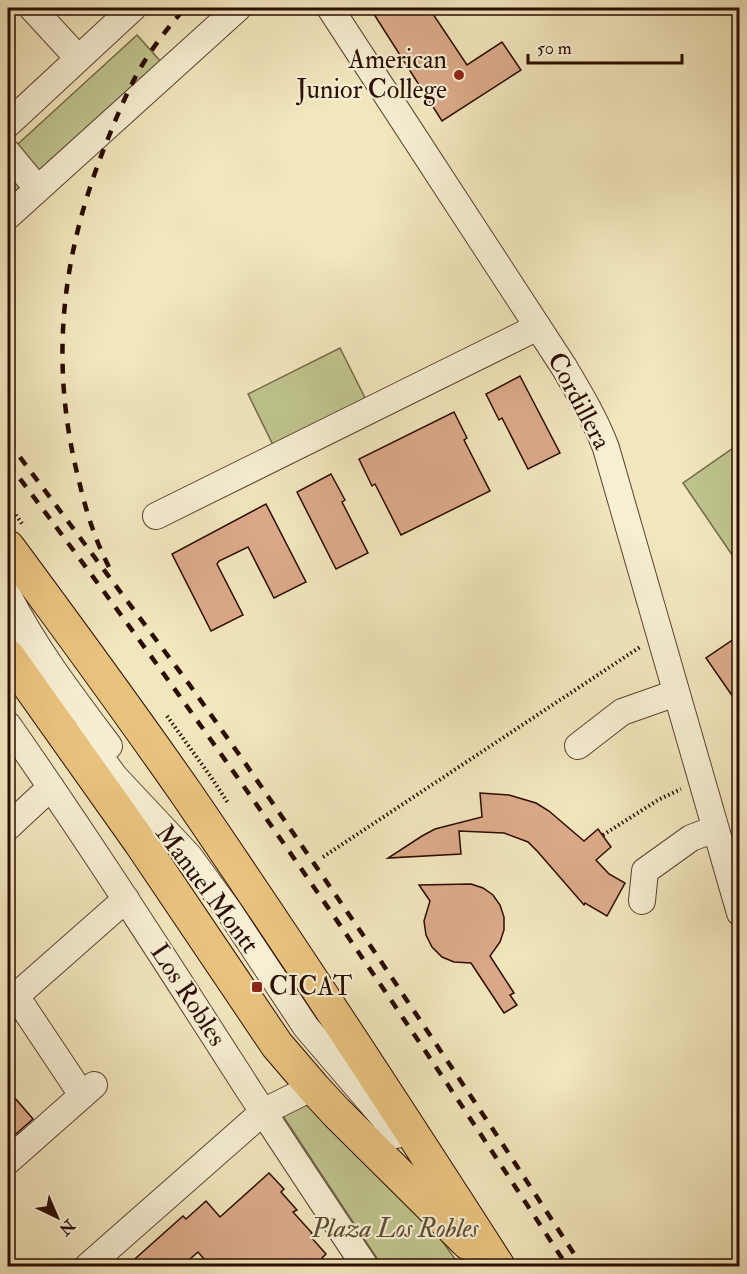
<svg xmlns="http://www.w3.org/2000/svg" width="747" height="1274" font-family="'IM FELL Double Pica',serif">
	<rect width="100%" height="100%" fill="#f2e6bd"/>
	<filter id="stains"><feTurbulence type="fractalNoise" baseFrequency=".00333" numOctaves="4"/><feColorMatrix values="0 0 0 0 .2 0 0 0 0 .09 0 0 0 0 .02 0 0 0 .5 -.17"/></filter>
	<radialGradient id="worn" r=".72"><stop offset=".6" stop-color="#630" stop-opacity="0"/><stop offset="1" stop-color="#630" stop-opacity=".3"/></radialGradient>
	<path fill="#bfc48e" stroke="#756848" stroke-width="1.5" d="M 137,35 L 162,63 L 8,202 L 8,153 Z
		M 340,348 L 366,400 L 274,447 L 248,394 Z
		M 739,444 L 739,565 L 683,483 Z
		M 306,1103 L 418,1207 L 460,1266 L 382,1266 L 281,1113 Z"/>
	<path fill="#dcaa8a" stroke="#2b0c02" stroke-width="1.5" d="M 370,8 L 429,8 L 467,65 L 502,42 L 521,70 L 442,121 Z
		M 520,376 L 560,453 L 528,469 L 502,418 L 499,420 L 486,394 Z
		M 454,412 L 467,438 L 464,440 L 490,491 L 401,535 L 375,484 L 372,486 L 359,459 Z
		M 331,474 L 345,500 L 342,502 L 368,553 L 336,569 L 297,492 Z
		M 266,504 L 306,582 L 274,598 L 248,547 L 219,561 L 217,564 L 243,615 L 211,631 L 172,554 Z
		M 740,635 L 740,707 L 706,658 Z
		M 480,793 L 509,795 L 536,803 L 549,811 L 584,841 L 598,829 L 611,847 L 596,860 L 609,874 L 625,883 L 607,916 L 585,903 L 584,905 L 538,852 L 528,842 L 504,833 L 459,831 L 461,854 L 388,858 L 422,836 L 435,829 L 482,817 Z
		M 471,884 L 483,888 L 493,895 L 500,905 L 504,917 L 504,930 L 500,942 L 490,956 L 514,993 L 510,995 L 517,1005 L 504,1013 L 471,963 L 454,962 L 442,957 L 432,947 L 426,935 L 424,921 L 430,901 L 419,885 Z
		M 8,1090 L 33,1119 L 8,1141 Z
		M 269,1173 L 284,1189 L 281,1192 L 297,1210 L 293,1212 L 312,1233 L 310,1236 L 326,1254 L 322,1258 L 330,1266 L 210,1266 L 198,1252 L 182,1266 L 127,1266 L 183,1216 L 186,1219 L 206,1201 L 220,1217 Z"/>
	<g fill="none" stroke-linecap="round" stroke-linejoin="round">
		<g stroke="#5d4231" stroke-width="28">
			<path id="minor" d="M 32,8 L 78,58
				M 330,8 L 564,367 C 580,394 595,419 606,448 L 740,913
				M 8,124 L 133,8
				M 8,153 L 37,188
				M 8,216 L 238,8
				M 156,516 L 538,327
				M 8,595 C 35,649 73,698 109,746
				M 8,623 L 39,674
				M 8,725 C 92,845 171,969 250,1092 C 288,1150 326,1208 365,1266
				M 84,735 L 115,777 L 189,856 L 229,911 L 306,1027 L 383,1117 L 397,1135
				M 578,746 L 622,712 L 676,693
				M 8,827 L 51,787
				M 642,901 L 645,871 L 691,838 L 715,829
				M 16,996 L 82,1095
				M 8,1002 L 16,996 L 126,899
				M 8,1161 L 94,1085
				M 88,1266 L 263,1112 L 313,1087"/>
		</g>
		<g stroke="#2b0c02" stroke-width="35">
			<path id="major" d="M 8,547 C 68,628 128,710 186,793 C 293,949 396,1107 498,1266
				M 8,656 L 140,842 L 277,1045 L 313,1087 L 337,1113 L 468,1243"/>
		</g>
		<path stroke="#2b0c02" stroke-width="4" stroke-dasharray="1.5 3" stroke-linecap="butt" d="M 8,504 L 23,525
			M 167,716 L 211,777 L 228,803
			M 603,835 L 658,800 L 681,789
			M 323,857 L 640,647"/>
		<use href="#minor" stroke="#f7efd4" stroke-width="26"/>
		<use href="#major" stroke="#e9c37e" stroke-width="33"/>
		<path stroke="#2b0c02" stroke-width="4.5" stroke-dasharray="10 10" stroke-linecap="butt" d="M 8,441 L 189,684 L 243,760 L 376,954 L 494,1131 L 582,1266
			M 8,463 C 205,723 389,992 567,1266
			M 109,567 C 95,540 86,511 79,481 C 48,360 62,250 109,136 C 119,111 130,85 144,62 C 156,43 170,25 185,8"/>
	</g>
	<g fill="#8f2418" stroke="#f7efd4" stroke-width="2">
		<circle cx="459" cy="75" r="6"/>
		<rect x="251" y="981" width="12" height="12" rx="3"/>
	</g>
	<g text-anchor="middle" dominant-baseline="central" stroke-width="4.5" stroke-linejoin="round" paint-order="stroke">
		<g font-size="26" fill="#2b0c02" stroke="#f7efd4" text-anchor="end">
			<text x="447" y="60">American<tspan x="447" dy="30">Junior College</tspan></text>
			<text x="269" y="987" text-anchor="start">CICAT</text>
		</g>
		<g font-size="26" fill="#2b0c02" stroke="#f7efd4">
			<text transform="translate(579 401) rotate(62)">Cordillera</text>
			<text transform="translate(207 889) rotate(53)">Manuel Montt</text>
			<text transform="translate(188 995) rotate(57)">Los Robles</text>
		</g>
		<g font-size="26" font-style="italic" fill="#5f4c33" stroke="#f7efd4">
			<text x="395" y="1229">Plaza Los Robles</text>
		</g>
	</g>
	<rect width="747" height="1274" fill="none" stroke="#f2e6bd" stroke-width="30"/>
	<rect x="9" y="9" width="729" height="1256" fill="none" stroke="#2b0c02" stroke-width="3"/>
	<rect x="15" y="15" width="717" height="1244" fill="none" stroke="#2b0c02" stroke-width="1.5"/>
	<g transform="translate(57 1217) rotate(136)" stroke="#f7efd4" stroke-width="4.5" paint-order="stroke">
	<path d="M0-4.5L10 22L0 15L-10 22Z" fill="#2b0c02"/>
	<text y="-9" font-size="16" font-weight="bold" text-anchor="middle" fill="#2b0c02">N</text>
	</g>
	<path d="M528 54v9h154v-9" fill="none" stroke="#2b0c02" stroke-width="3"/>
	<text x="537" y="54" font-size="18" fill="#2b0c02" stroke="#f7efd4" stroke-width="4.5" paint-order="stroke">50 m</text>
	<rect width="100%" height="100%" filter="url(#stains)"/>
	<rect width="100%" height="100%" fill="url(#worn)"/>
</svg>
